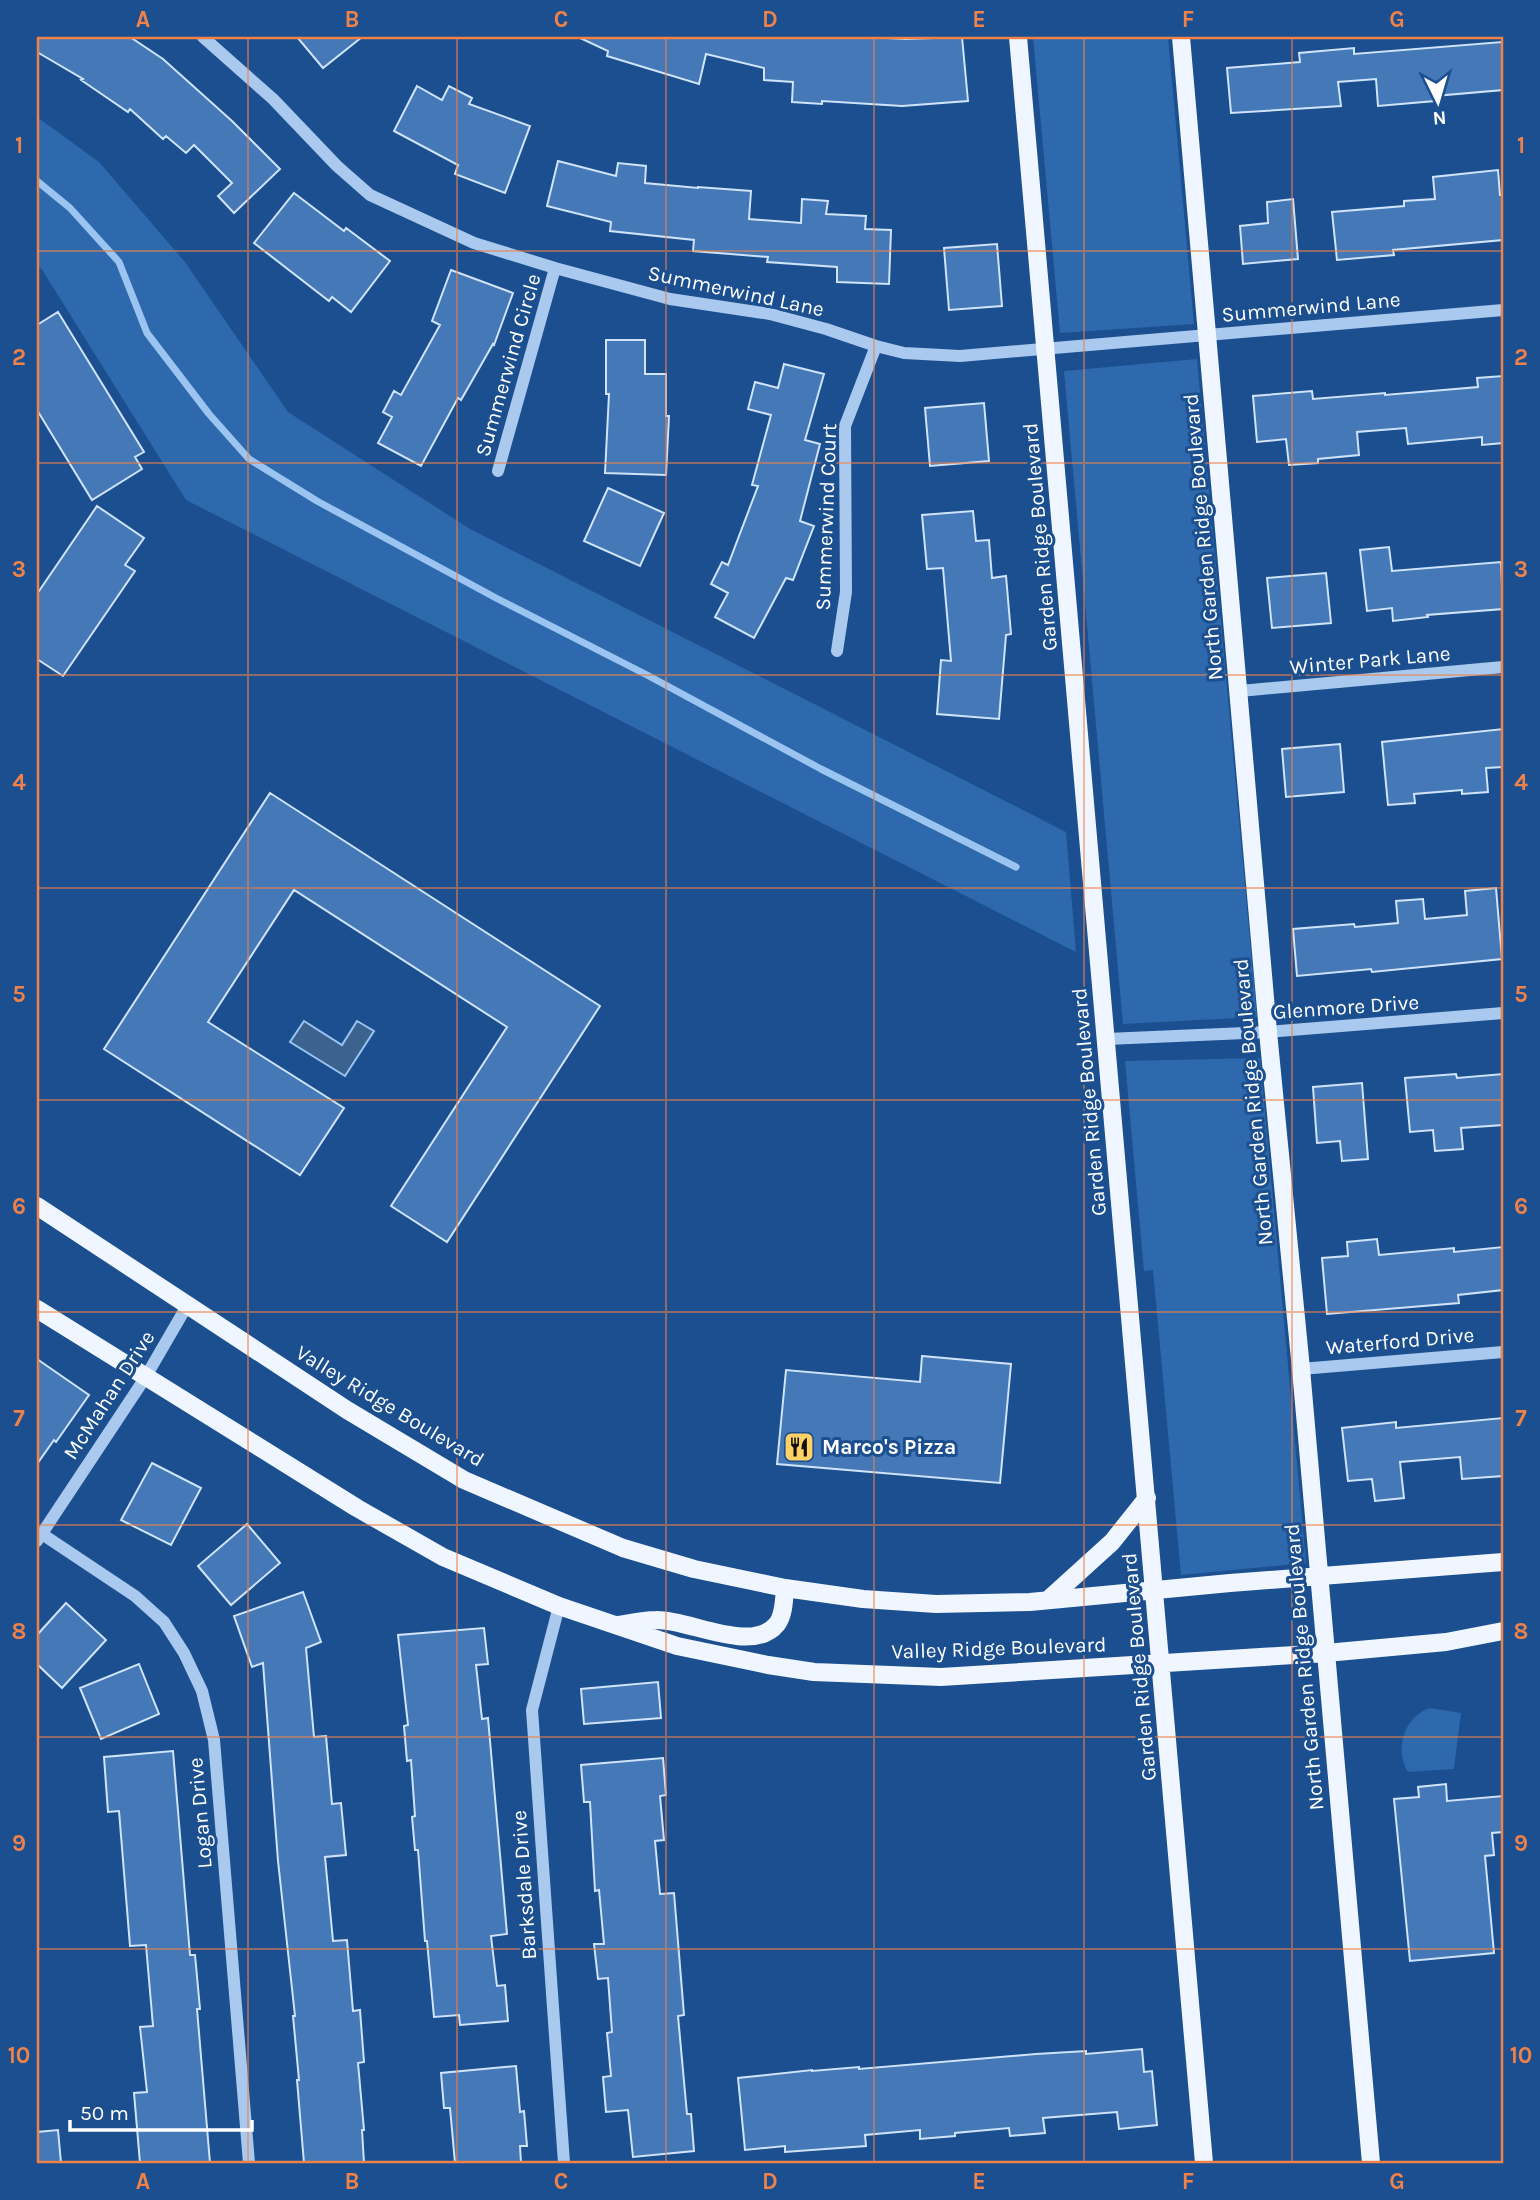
<svg xmlns="http://www.w3.org/2000/svg" width="1540" height="2200" font-family="Karla,sans-serif">
	<rect width="100%" height="100%" fill="#1b4f8f"/>
	<path fill="#2e69ad" d="M 1033,37 L 1168,37 L 1194,324 L 1060,333 Z
		M 37,117 L 99,162 L 185,262 L 288,412 L 470,529 L 1066,832 L 1076,952 L 186,500 L 41,268 L 37,265 Z
		M 1197,359 L 1257,1017 L 1123,1024 L 1064,371 Z
		M 1260,1058 L 1306,1563 L 1181,1575 L 1153,1270 L 1144,1271 L 1125,1061 Z
		M 1430,1708 L 1461,1713 L 1454,1769 L 1408,1772 C 1394,1749 1404,1717 1430,1708 Z"/>
	<path fill="#3c6290" stroke="#9cc4f0" stroke-width="2" d="M 304,1021 L 342,1045 L 357,1021 L 374,1031 L 345,1076 L 290,1042 Z"/>
	<g fill="none" stroke-linecap="round" stroke-linejoin="round">
		<path stroke="#9cc4f0" stroke-width="7" d="M 37,181 L 70,208 L 119,262 L 147,333 L 209,414 L 249,459 L 317,501 L 496,598 L 647,675 L 821,769 L 1016,867"/>
	</g>
	<path fill="#4478b7" stroke="#cfe3fa" stroke-width="2" d="M 37,37 L 130,37 L 163,59 L 232,121 L 280,169 L 234,213 L 218,196 L 232,183 L 194,145 L 186,153 L 166,136 L 163,139 L 130,109 L 128,112 L 81,80 L 83,79 L 37,52 Z
		M 297,37 L 362,37 L 323,68 Z
		M 578,37 L 867,37 L 906,39 L 962,37 L 968,101 L 902,106 L 822,101 L 822,104 L 792,102 L 793,82 L 764,80 L 764,68 L 706,54 L 699,84 L 607,56 L 608,51 Z
		M 1502,42 L 1503,90 L 1435,96 L 1435,101 L 1378,106 L 1376,79 L 1338,82 L 1341,106 L 1231,113 L 1227,68 L 1300,62 L 1299,53 L 1354,48 L 1354,54 Z
		M 417,86 L 442,100 L 449,86 L 472,98 L 469,104 L 530,126 L 505,193 L 455,174 L 458,165 L 394,131 Z
		M 558,161 L 616,176 L 618,163 L 646,166 L 645,183 L 698,188 L 698,187 L 751,191 L 749,219 L 801,223 L 802,199 L 828,201 L 826,214 L 866,216 L 865,229 L 891,230 L 889,284 L 837,282 L 837,267 L 767,262 L 768,257 L 693,251 L 694,240 L 610,231 L 611,222 L 547,206 Z
		M 1498,170 L 1500,195 L 1503,195 L 1503,240 L 1393,250 L 1394,255 L 1337,260 L 1332,212 L 1404,206 L 1404,201 L 1435,199 L 1433,177 Z
		M 294,193 L 344,231 L 346,228 L 390,261 L 351,312 L 332,297 L 329,301 L 254,243 Z
		M 1293,199 L 1298,259 L 1243,264 L 1240,226 L 1268,223 L 1267,202 Z
		M 997,244 L 1002,306 L 949,310 L 944,248 Z
		M 451,270 L 513,293 L 494,345 L 493,344 L 461,400 L 458,398 L 421,466 L 378,443 L 392,417 L 383,412 L 394,391 L 401,395 L 440,325 L 432,321 Z
		M 58,312 L 144,452 L 135,457 L 142,469 L 92,500 L 37,410 L 37,325 Z
		M 606,340 L 645,340 L 645,374 L 666,374 L 666,416 L 669,416 L 666,475 L 605,473 L 609,394 L 606,394 Z
		M 784,364 L 824,374 L 805,440 L 820,444 L 800,521 L 814,526 L 793,580 L 786,578 L 754,638 L 715,617 L 728,593 L 711,584 L 722,562 L 728,565 L 758,486 L 752,485 L 771,415 L 748,409 L 755,382 L 778,388 Z
		M 1503,376 L 1503,443 L 1482,445 L 1482,437 L 1408,444 L 1406,428 L 1357,432 L 1359,455 L 1318,459 L 1318,463 L 1289,465 L 1286,439 L 1257,442 L 1253,396 L 1312,391 L 1313,399 L 1385,393 L 1385,395 L 1478,387 L 1477,378 Z
		M 984,403 L 989,461 L 930,466 L 925,408 Z
		M 608,488 L 664,513 L 640,566 L 584,541 Z
		M 97,506 L 144,538 L 125,565 L 135,571 L 63,676 L 37,659 L 37,594 Z
		M 973,511 L 976,541 L 989,540 L 992,578 L 1006,576 L 1011,634 L 1006,635 L 999,719 L 937,714 L 941,660 L 951,661 L 943,568 L 927,569 L 922,515 Z
		M 1389,547 L 1392,571 L 1501,562 L 1503,609 L 1427,615 L 1428,617 L 1393,621 L 1392,608 L 1367,611 L 1360,550 Z
		M 1326,573 L 1331,623 L 1272,628 L 1267,578 Z
		M 1503,729 L 1503,767 L 1486,768 L 1488,792 L 1462,794 L 1462,790 L 1414,794 L 1415,803 L 1388,805 L 1382,742 Z
		M 1340,744 L 1344,792 L 1286,797 L 1282,749 Z
		M 270,793 L 600,1006 L 447,1242 L 391,1206 L 507,1027 L 294,890 L 208,1022 L 344,1108 L 300,1175 L 104,1049 Z
		M 1496,888 L 1502,959 L 1372,972 L 1371,969 L 1297,976 L 1293,929 L 1354,924 L 1355,927 L 1398,923 L 1396,901 L 1423,899 L 1425,919 L 1467,915 L 1465,891 Z
		M 1456,1074 L 1457,1078 L 1503,1074 L 1503,1125 L 1461,1128 L 1463,1149 L 1435,1151 L 1433,1130 L 1410,1132 L 1405,1078 Z
		M 1362,1083 L 1368,1159 L 1342,1161 L 1340,1141 L 1317,1143 L 1313,1087 Z
		M 1377,1239 L 1379,1255 L 1454,1248 L 1454,1252 L 1503,1247 L 1503,1290 L 1458,1295 L 1459,1303 L 1327,1314 L 1322,1258 L 1348,1256 L 1347,1242 Z
		M 922,1356 L 1011,1364 L 1000,1483 L 777,1464 L 786,1370 L 920,1382 Z
		M 37,1359 L 89,1395 L 56,1442 L 54,1440 L 37,1464 Z
		M 1503,1418 L 1503,1476 L 1462,1479 L 1460,1457 L 1400,1462 L 1404,1498 L 1375,1501 L 1372,1479 L 1348,1481 L 1342,1428 L 1396,1422 L 1396,1428 Z
		M 152,1463 L 201,1488 L 171,1545 L 121,1520 Z
		M 247,1524 L 280,1563 L 231,1605 L 198,1566 Z
		M 303,1592 L 321,1642 L 306,1648 L 314,1737 L 326,1736 L 332,1804 L 341,1803 L 346,1855 L 325,1857 L 333,1941 L 347,1940 L 353,2011 L 360,2010 L 364,2062 L 358,2063 L 364,2130 L 362,2130 L 364,2163 L 304,2163 L 297,2080 L 299,2080 L 293,2016 L 295,2016 L 278,1861 L 263,1663 L 252,1667 L 234,1616 Z
		M 66,1603 L 106,1640 L 62,1688 L 37,1664 L 37,1635 Z
		M 484,1628 L 488,1664 L 476,1665 L 482,1719 L 488,1718 L 507,1934 L 491,1936 L 497,1986 L 505,1985 L 508,2021 L 460,2025 L 459,2015 L 434,2017 L 427,1941 L 425,1941 L 418,1850 L 415,1850 L 412,1817 L 415,1816 L 411,1760 L 407,1761 L 404,1726 L 408,1725 L 398,1635 Z
		M 139,1664 L 159,1714 L 101,1739 L 80,1688 Z
		M 658,1682 L 661,1718 L 584,1724 L 581,1689 Z
		M 173,1751 L 190,1955 L 195,1955 L 200,2009 L 197,2009 L 210,2163 L 140,2163 L 134,2093 L 147,2092 L 140,2027 L 153,2026 L 146,1945 L 130,1946 L 119,1811 L 108,1812 L 104,1757 Z
		M 663,1758 L 666,1795 L 660,1796 L 664,1840 L 655,1841 L 660,1894 L 674,1893 L 684,2015 L 678,2016 L 687,2114 L 691,2114 L 694,2151 L 633,2157 L 628,2110 L 606,2112 L 603,2077 L 611,2076 L 607,2033 L 612,2032 L 608,1978 L 598,1979 L 594,1944 L 604,1944 L 599,1890 L 595,1891 L 590,1802 L 584,1802 L 581,1765 Z
		M 1446,1784 L 1447,1801 L 1503,1796 L 1503,1832 L 1492,1833 L 1494,1855 L 1485,1856 L 1494,1953 L 1410,1961 L 1394,1799 L 1419,1797 L 1418,1787 Z
		M 1142,2049 L 1144,2072 L 1152,2071 L 1157,2125 L 1119,2129 L 1117,2112 L 1043,2118 L 1045,2133 L 1010,2136 L 1009,2128 L 955,2133 L 955,2136 L 920,2139 L 920,2130 L 865,2135 L 866,2146 L 785,2152 L 785,2146 L 745,2150 L 738,2078 L 812,2070 L 812,2071 L 859,2067 L 859,2069 L 1036,2054 L 1086,2051 L 1086,2054 Z
		M 516,2066 L 520,2112 L 524,2111 L 527,2146 L 520,2146 L 521,2163 L 455,2163 L 450,2108 L 444,2108 L 441,2073 Z
		M 58,2130 L 61,2163 L 37,2163 L 37,2132 Z"/>
	<g fill="none" stroke-linecap="round" stroke-linejoin="round">
		<path stroke="#a9c9ee" stroke-width="12" d="M 203,37 L 273,99 L 337,166 L 370,195 L 474,243 L 555,268 L 670,299 L 770,314 L 826,329 L 876,346 L 904,353 L 960,356 L 1503,310
			M 498,471 L 555,268
			M 837,651 L 846,592 L 845,426 L 876,346
			M 1240,691 L 1503,667
			M 1107,1039 L 1268,1032 L 1503,1013
			M 1301,1369 L 1503,1352
			M 42,1534 L 135,1596 L 164,1622 L 184,1653 L 202,1691 L 214,1740 L 249,2163
			M 37,1541 L 145,1378 L 188,1304
			M 559,1606 L 532,1710 L 564,2163"/>
		<path stroke="#f0f6ff" stroke-width="18" d="M 1018,37 L 1204,2163
			M 1181,37 L 1268,1032 L 1301,1369 L 1371,2163
			M 37,1206 L 347,1410 L 464,1480 L 623,1548 L 694,1569 L 785,1588 L 863,1599 L 936,1604 L 1030,1602 L 1230,1583 L 1503,1562
			M 37,1309 L 357,1508 L 443,1557 L 559,1606 L 677,1646 L 768,1665 L 814,1672 L 941,1677 L 1326,1653 L 1446,1642 L 1503,1631
			M 1048,1600 L 1112,1542 L 1147,1498
			M 618,1625 C 630,1623 644,1620 656,1620 C 689,1619 752,1655 777,1624 C 784,1615 784,1600 785,1588"/>
	</g>
	<path fill="none" stroke="#ee8249" stroke-width="2" stroke-opacity="0.55" d="M 248,37 L 248,2163M 457,37 L 457,2163M 666,37 L 666,2163M 874,37 L 874,2163M 1084,37 L 1084,2163M 1292,37 L 1292,2163M 37,251 L 1503,251M 37,463 L 1503,463M 37,675 L 1503,675M 37,888 L 1503,888M 37,1100 L 1503,1100M 37,1312 L 1503,1312M 37,1525 L 1503,1525M 37,1737 L 1503,1737M 37,1949 L 1503,1949"/>
	<defs>
		<g id="restaurant-square" transform="scale(1.575)"><rect x="-9" y="-9" width="18" height="18" rx="4" fill="#ffd166" stroke="#1b4f8f"/><path d="M-5-6h1v4h1v-4h1v4h1v-4h1v5L-1.5 .5V6h-2V.5L-5-1ZM5-6V6H3V1.5H1.5Q1.5-4 5-6Z" fill="#111"/></g>
	</defs>
	<g fill-rule="evenodd">
		<use href="#restaurant-square" x="799" y="1447"/>
	</g>
	<g text-anchor="middle" dominant-baseline="central" stroke-width="6" stroke-linejoin="round" paint-order="stroke">
		<g font-size="21" fill="#fff" stroke="#1b4f8f">
			<text transform="translate(736 291) rotate(12)">Summerwind Lane</text>
			<text transform="translate(1311 307) rotate(-5)">Summerwind Lane</text>
			<text transform="translate(508 365) rotate(-74)">Summerwind Circle</text>
			<text transform="translate(826 517) rotate(-88)">Summerwind Court</text>
			<text transform="translate(1040 537) rotate(-95)">Garden Ridge Boulevard</text>
			<text transform="translate(1203 537) rotate(-95)">North Garden Ridge Boulevard</text>
			<text transform="translate(1370 660) rotate(-5)">Winter Park Lane</text>
			<text transform="translate(1346 1007) rotate(-4)">Glenmore Drive</text>
			<text transform="translate(1089 1102) rotate(-95)">Garden Ridge Boulevard</text>
			<text transform="translate(1253 1102) rotate(-95)">North Garden Ridge Boulevard</text>
			<text transform="translate(1400 1341) rotate(-5)">Waterford Drive</text>
			<text transform="translate(109 1395) rotate(-57)">McMahan Drive</text>
			<text transform="translate(390 1406) rotate(31)">Valley Ridge Boulevard</text>
			<text transform="translate(999 1648) rotate(-2)">Valley Ridge Boulevard</text>
			<text transform="translate(1139 1667) rotate(-95)">Garden Ridge Boulevard</text>
			<text transform="translate(1304 1667) rotate(-95)">North Garden Ridge Boulevard</text>
			<text transform="translate(200 1813) rotate(-95)">Logan Drive</text>
			<text transform="translate(524 1885) rotate(-94)">Barksdale Drive</text>
		</g>
		<g font-size="21" font-weight="bold" fill="#fff" stroke="#1b4f8f" text-anchor="start">
			<text x="822" y="1447">Marco's Pizza</text>
		</g>
	</g>
	<rect width="1540" height="2200" fill="none" stroke="#1b4f8f" stroke-width="77"/>
	<g transform="translate(1438 102) rotate(175)" stroke="#1b4f8f" stroke-width="5" paint-order="stroke">
	<path d="M0-5L12 26L0 18L-12 26Z" fill="#ffffff"/>
	<text y="-10" font-size="19" font-weight="bold" text-anchor="middle" fill="#ffffff">N</text>
	</g>
	<path d="M70 2120v10h182v-10" fill="none" stroke="#ffffff" stroke-width="3.5"/>
	<text x="80" y="2120" font-size="21" fill="#ffffff" stroke="#1b4f8f" stroke-width="5" paint-order="stroke">50 m</text>
	<rect x="38" y="38" width="1464" height="2124" fill="none" stroke="#ee8249" stroke-width="2.5"/>
	<g font-size="23" text-anchor="middle" font-weight="bold" fill="#ee8249">
		<text x="143" y="27">A</text>
		<text x="352" y="27">B</text>
		<text x="561" y="27">C</text>
		<text x="770" y="27">D</text>
		<text x="979" y="27">E</text>
		<text x="1188" y="27">F</text>
		<text x="1397" y="27">G</text>
		<text x="19" y="153">1</text>
		<text x="1521" y="153">1</text>
		<text x="19" y="365">2</text>
		<text x="1521" y="365">2</text>
		<text x="19" y="577">3</text>
		<text x="1521" y="577">3</text>
		<text x="19" y="790">4</text>
		<text x="1521" y="790">4</text>
		<text x="19" y="1002">5</text>
		<text x="1521" y="1002">5</text>
		<text x="19" y="1214">6</text>
		<text x="1521" y="1214">6</text>
		<text x="19" y="1426">7</text>
		<text x="1521" y="1426">7</text>
		<text x="19" y="1639">8</text>
		<text x="1521" y="1639">8</text>
		<text x="19" y="1851">9</text>
		<text x="1521" y="1851">9</text>
		<text x="19" y="2063">10</text>
		<text x="1521" y="2063">10</text>
		<text x="143" y="2189">A</text>
		<text x="352" y="2189">B</text>
		<text x="561" y="2189">C</text>
		<text x="770" y="2189">D</text>
		<text x="979" y="2189">E</text>
		<text x="1188" y="2189">F</text>
		<text x="1397" y="2189">G</text>
	</g>
</svg>
